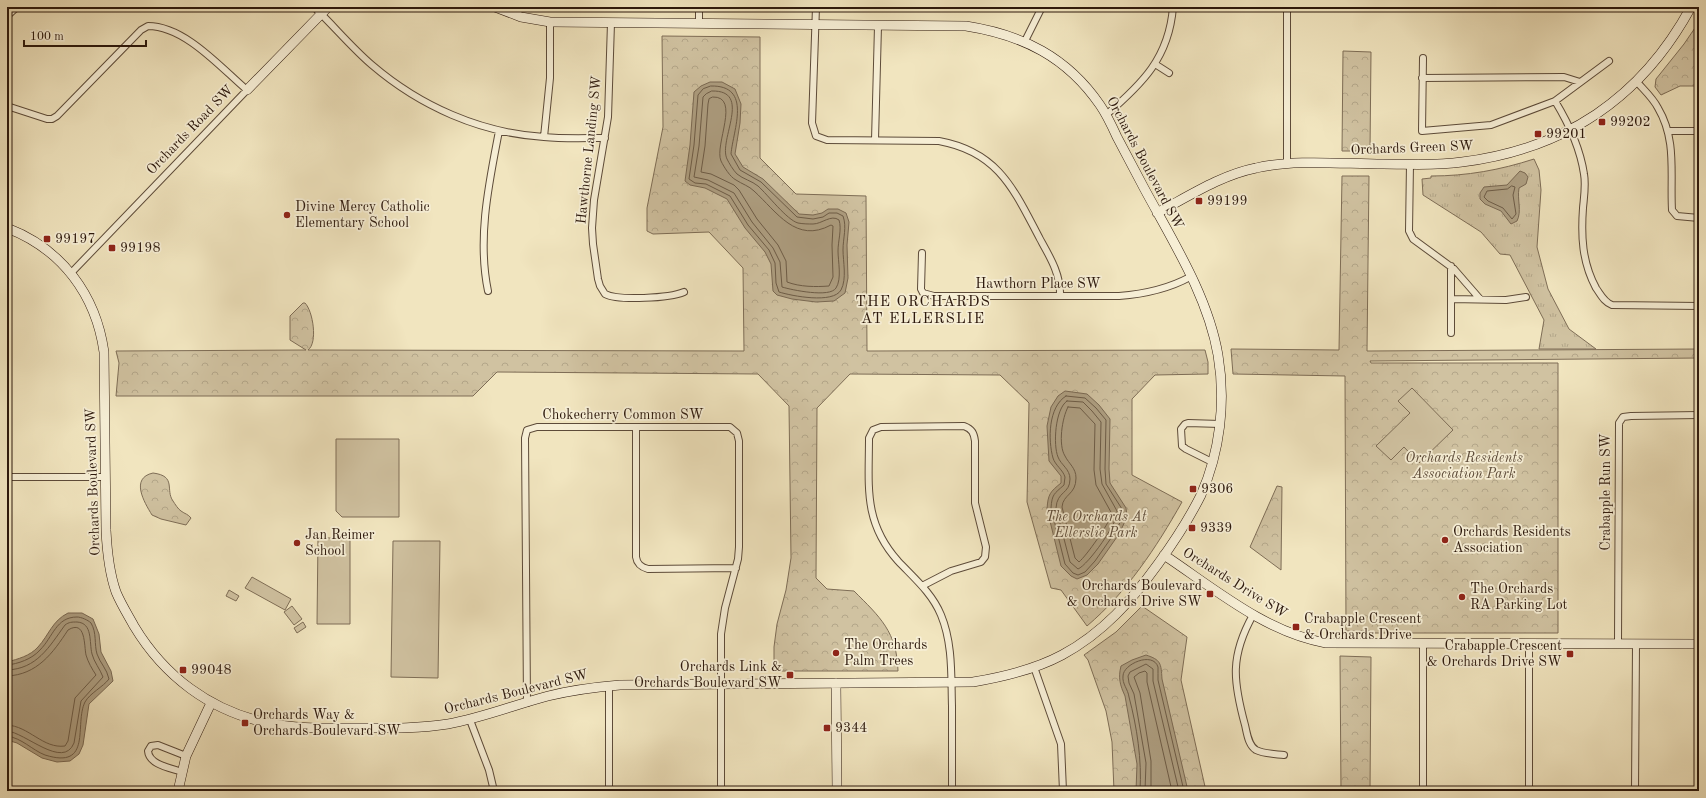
<svg xmlns="http://www.w3.org/2000/svg" width="1706" height="798" font-family="'Old Standard TT',serif">
	<defs>
		<pattern id="grass-tufts" width="24" height="20" patternUnits="userSpaceOnUse"><rect width="24" height="20" fill="#d0c2a1"/><path d="M3 7l-1-3M5 7V3M7 7l1-3M15 17l-1-3M17 17v-4M19 17l1-3" fill="none" stroke="#b3a689"/></pattern>
		<pattern id="forest-crowns" width="20" height="18" patternUnits="userSpaceOnUse"><rect width="20" height="18" fill="#d0c2a1"/><path d="M2 6a3 3 0 1 1 6 0M12 15a3 3 0 1 1 6 0" fill="none" stroke="#b3a689"/></pattern>
	</defs>
	<rect width="100%" height="100%" fill="#f1e5bf"/>
	<filter id="stains"><feTurbulence type="fractalNoise" baseFrequency=".005" numOctaves="4"/><feColorMatrix values="0 0 0 0 .2 0 0 0 0 .09 0 0 0 0 .02 0 0 0 .5 -.17"/></filter>
	<radialGradient id="worn" r=".72"><stop offset=".6" stop-color="#630" stop-opacity="0"/><stop offset="1" stop-color="#630" stop-opacity=".3"/></radialGradient>
	<path fill="url(#grass-tufts)" stroke="#7e6d56" d="M 1534,159 L 1539,170 L 1541,190 L 1537,247 L 1548,289 L 1569,329 L 1596,349 L 1539,349 L 1544,320 L 1510,255 L 1500,254 L 1481,232 L 1423,195 L 1422,179 L 1431,178 L 1431,176 C 1467,176 1500,170 1534,159 Z"/>
	<path fill="url(#forest-crowns)" stroke="#7e6d56" d="M 1699,22 L 1699,86 L 1680,86 L 1661,95 L 1655,87 L 1656,79 L 1684,44 Z
		M 662,36 L 760,37 L 760,158 L 796,194 L 866,196 L 867,351 L 1205,350 L 1208,362 L 1208,374 L 1155,375 L 1132,399 L 1132,475 L 1182,502 C 1156,548 1127,592 1087,626 L 1061,590 L 1051,588 L 1027,502 L 1029,403 L 1000,375 L 850,374 L 817,408 L 816,578 L 827,589 L 854,591 C 880,617 897,632 898,671 L 774,671 L 774,647 L 777,624 L 786,590 L 791,558 L 789,406 L 758,374 L 497,372 L 473,396 L 116,396 L 119,363 L 116,351 L 306,350 L 290,340 L 290,316 L 303,303 L 305,303 C 313,311 318,343 308,350 L 744,351 L 743,268 L 709,232 L 653,234 L 647,231 L 647,208 L 663,127 Z
		M 1343,51 L 1371,52 L 1370,151 L 1342,151 Z
		M 1342,176 L 1369,176 L 1367,351 L 1699,349 L 1699,358 L 1370,361 L 1371,363 L 1558,363 L 1558,633 L 1370,633 L 1370,631 L 1346,631 L 1345,376 L 1233,374 L 1231,349 L 1339,350 Z
		M 153,473 C 177,476 165,490 173,501 C 175,504 178,509 181,511 C 185,514 188,514 191,518 L 186,525 L 161,519 L 152,515 C 144,502 130,478 153,473 Z
		M 1277,486 L 1282,487 L 1281,570 L 1250,547 Z
		M 1142,606 L 1187,637 L 1181,680 L 1206,791 L 1114,791 L 1112,742 L 1106,711 L 1088,660 L 1084,655 L 1116,632 Z
		M 1340,656 L 1371,657 L 1370,791 L 1341,791 Z"/>
	<path fill="#d0c2a1" stroke="#7e6d56" d="M 1412,388 L 1453,430 L 1419,463 L 1404,447 L 1391,460 L 1376,446 L 1410,413 L 1398,401 Z
		M 336,439 L 399,439 L 399,517 L 342,517 L 336,511 Z
		M 318,538 L 350,538 L 350,624 L 317,624 Z
		M 393,541 L 440,541 L 438,678 L 391,677 Z
		M 252,577 L 291,599 L 285,610 L 245,588 Z
		M 229,590 L 239,596 L 236,601 L 226,596 Z
		M 292,606 L 302,619 L 294,625 L 284,612 Z
		M 303,622 L 306,627 L 297,633 L 294,628 Z"/>
	<path fill="#ae9f82" stroke="#7a6953" d="M 710,82 L 722,82 L 735,89 L 741,104 L 740,123 L 735,154 L 743,167 L 763,179 L 799,214 L 813,215 L 822,213 L 828,209 L 838,209 L 846,213 L 849,222 L 847,245 L 848,278 L 845,293 L 834,301 L 816,302 L 792,299 L 777,295 L 773,291 L 771,264 L 765,252 L 745,228 L 727,199 L 705,188 L 690,185 L 685,181 L 690,145 L 694,92 L 701,86 Z
		M 1520,171 L 1525,173 L 1528,177 L 1526,184 L 1519,188 C 1517,200 1522,211 1517,221 L 1511,224 L 1501,211 L 1485,204 L 1480,199 L 1480,193 L 1484,187 L 1507,185 Z
		M 1065,391 L 1087,394 L 1099,405 L 1110,419 L 1109,469 L 1110,483 L 1126,508 L 1127,517 L 1119,534 L 1098,564 L 1087,575 L 1077,579 L 1071,576 L 1061,566 L 1047,509 C 1048,494 1050,492 1061,483 L 1061,476 L 1049,461 L 1047,426 L 1051,407 L 1058,396 Z
		M 68,613 L 82,613 L 93,619 L 99,634 L 101,652 L 111,671 L 113,681 L 89,704 L 83,745 L 79,754 L 70,761 L 57,762 L 42,758 L 17,743 L 7,740 L 7,662 C 18,659 30,656 38,647 C 49,635 52,621 68,613 Z
		M 1146,655 C 1161,660 1161,663 1162,679 L 1188,791 L 1136,791 L 1137,764 L 1125,696 C 1120,685 1118,678 1121,666 L 1132,660 Z"/>
	<g fill="none" stroke-linecap="round" stroke-linejoin="round">
		<path stroke="#6d5c47" stroke-width="1" d="M 711,86 C 753,85 733,130 731,154 L 740,170 L 761,182 L 797,217 L 813,219 L 823,217 L 829,213 L 837,213 L 843,216 C 847,227 843,238 843,250 C 843,261 847,279 841,290 C 833,304 792,296 779,292 L 776,283 L 775,263 L 769,250 L 748,225 L 730,196 L 706,184 L 695,183 L 689,179 L 694,145 L 698,95 L 703,89 Z
			M 712,91 C 753,90 718,140 727,159 C 729,163 733,170 737,174 C 743,179 752,181 758,186 C 768,195 787,220 798,223 C 803,224 809,224 813,224 C 822,224 831,214 839,220 C 842,229 838,241 838,251 C 838,261 842,279 836,288 C 830,298 792,290 782,287 L 780,262 L 773,248 L 752,222 L 734,193 L 708,180 L 694,177 L 699,146 L 703,97 L 706,94 Z
			M 713,97 C 741,96 714,145 721,161 C 724,167 730,177 736,180 C 742,184 749,186 754,191 C 777,212 796,244 831,225 L 833,226 L 832,245 L 833,277 L 829,286 C 816,287 800,287 787,282 L 786,261 L 778,245 L 757,219 L 739,190 L 734,185 L 711,174 L 701,172 L 705,146 L 708,104 L 709,99 Z
			M 1512,186 L 1515,187 L 1513,195 L 1516,214 L 1512,219 L 1503,208 L 1488,201 L 1484,197 L 1487,191 L 1507,189 Z
			M 1066,396 L 1085,398 L 1096,408 L 1106,420 L 1105,469 L 1106,484 L 1122,509 L 1123,516 L 1116,531 L 1095,561 L 1085,572 L 1078,575 L 1073,573 L 1065,564 L 1051,508 C 1052,494 1054,494 1064,485 L 1065,477 C 1063,470 1055,465 1053,458 C 1048,440 1048,407 1066,396 Z
			M 1067,401 L 1083,402 L 1092,411 L 1101,422 L 1100,469 L 1102,484 L 1117,511 C 1119,522 1088,565 1078,569 L 1070,562 L 1056,508 C 1057,491 1070,494 1070,479 C 1070,469 1061,465 1058,457 C 1053,445 1055,409 1067,401 Z
			M 1068,407 L 1080,408 L 1095,424 L 1094,470 L 1096,485 L 1112,514 C 1108,525 1087,555 1079,562 L 1075,558 L 1062,507 C 1063,494 1076,495 1076,478 C 1076,468 1069,464 1065,456 C 1058,445 1062,418 1068,407 Z
			M 7,665 C 18,664 32,659 40,650 C 53,637 56,617 77,617 C 81,617 88,620 91,623 C 97,633 94,644 97,654 C 100,663 107,669 109,679 C 103,687 90,693 85,702 C 74,724 93,770 45,755 C 32,750 22,738 7,736
			M 7,670 C 37,669 49,647 65,625 C 69,622 72,622 77,622 C 93,623 89,642 92,654 C 94,662 100,669 103,677 L 81,701 L 74,743 C 63,770 25,732 7,731
			M 7,676 C 37,675 53,653 68,630 C 86,619 84,646 86,655 C 88,662 92,669 96,675 L 75,698 L 68,741 L 65,746 C 43,749 29,726 7,725
			M 1140,791 C 1142,760 1137,727 1129,697 C 1128,689 1122,684 1123,676 C 1123,664 1153,651 1158,667 C 1158,671 1158,676 1158,680 L 1184,791
			M 1145,791 L 1146,763 L 1134,694 L 1129,683 L 1128,676 L 1130,672 L 1146,664 L 1153,669 L 1153,681 L 1179,791
			M 1151,791 L 1151,761 L 1140,693 L 1134,677 L 1139,673 L 1145,671 L 1147,673 L 1147,682 L 1172,791"/>
		<g stroke="#5d4b39" stroke-width="8">
			<path id="street" d="M 314,7 C 334,26 351,47 372,65 C 420,106 480,133 544,137 C 564,139 585,138 605,138
				M 816,7 L 812,123 L 816,136 L 827,140 L 939,141 C 999,152 1014,190 1040,239 C 1050,257 1061,275 1060,296
				M 7,16 L 17,7
				M 611,23 L 608,117 L 594,200 L 592,228 L 593,244 L 598,279 L 600,286 L 605,294 C 618,301 670,298 684,292
				M 699,24 L 699,7
				M 1025,41 L 1042,7
				M 1423,58 L 1422,131 L 1491,125 L 1555,101
				M 1609,61 L 1555,101 C 1569,124 1580,147 1584,174 C 1586,185 1584,197 1583,208 C 1581,236 1582,262 1596,288 C 1601,295 1604,302 1612,305 L 1699,306
				M 1155,64 L 1169,73
				M 1422,78 L 1564,77 L 1580,82
				M 1637,82 C 1644,90 1653,98 1658,108 C 1677,140 1670,174 1672,210 L 1677,216 L 1699,218
				M 7,106 L 47,119 L 52,119 L 57,116 L 141,30 L 148,26 C 185,26 221,68 247,90 L 72,272
				M 1106,115 C 1142,84 1169,58 1173,7
				M 1668,131 L 1699,131
				M 544,137 L 550,78 L 550,22
				M 875,140 L 878,26
				M 1287,164 L 1287,7
				M 1410,164 L 1409,231 L 1413,239 L 1454,269 L 1480,299
				M 922,253 L 921,289 L 923,293 L 934,296 L 1119,296 C 1145,294 1168,289 1190,277
				M 1451,266 L 1451,333
				M 488,291 C 477,238 489,183 499,131
				M 1451,299 L 1506,300 L 1526,297
				M 636,427 L 636,557 C 637,564 641,567 648,569 L 736,568
				M 1212,462 L 1186,449 L 1182,446 L 1181,429 L 1185,424 L 1188,423 L 1220,424
				M 7,477 L 105,477
				M 922,586 L 951,571 L 981,562 L 985,557 L 986,547 L 975,503 L 975,441 C 974,433 972,429 964,426 L 881,427 L 873,430 L 869,438 C 869,486 863,522 898,561 C 914,578 932,593 941,615 C 953,644 951,676 952,706 C 952,734 952,763 952,791
				M 1253,615 C 1230,656 1233,681 1245,725 C 1247,733 1248,745 1256,750 C 1264,754 1276,754 1284,755
				M 1529,643 L 1529,791
				M 1618,644 L 1619,423 L 1623,417 L 1631,416 L 1699,415
				M 1034,667 L 1061,744 L 1063,791
				M 609,686 L 609,791
				M 527,703 L 525,438 L 527,430 L 537,427 L 730,427 L 737,433 L 739,441 L 739,547 L 738,559 L 725,608 L 721,634 L 721,791
				M 470,720 L 489,770 L 494,791
				M 182,772 C 171,768 149,765 148,751 L 151,746 L 158,745 L 186,756
				M 1423,791 L 1423,644
				M 1635,791 L 1636,644"/>
		</g>
		<g stroke="#2c180c" stroke-width="10">
			<path id="secondary" d="M 247,90 L 328,7
				M 1157,213 C 1189,196 1221,175 1256,168 C 1295,159 1343,164 1383,164 C 1410,164 1436,166 1462,162 C 1565,149 1641,99 1691,7
				M 7,228 C 62,249 96,295 104,352 L 106,530 C 107,551 109,572 116,592 C 121,604 128,615 134,626 C 164,676 210,711 268,723 C 296,729 324,728 353,728 C 384,728 416,729 448,724 C 482,718 514,705 548,696 C 572,690 596,687 620,685 L 973,682 C 1003,677 1034,670 1062,655 C 1103,633 1132,600 1158,564 C 1174,542 1189,519 1201,495 C 1220,452 1226,402 1218,355 C 1208,296 1172,240 1144,188 C 1135,171 1126,154 1117,137 C 1112,126 1107,115 1100,105 C 1067,57 1023,35 966,26 L 550,22 L 521,17 L 495,7
				M 1164,555 C 1215,589 1265,632 1326,643 L 1699,644
				M 836,683 L 837,791
				M 178,791 L 186,756 L 211,703"/>
		</g>
		<use href="#street" stroke="#f6eed5" stroke-width="6"/>
		<use href="#secondary" stroke="#f6eed5" stroke-width="9"/>
	</g>
	<g fill="#8f2418" stroke="#f6eed5" stroke-width="1.5">
		<rect x="1598" y="118" width="8" height="8" rx="2"/>
		<rect x="1534" y="130" width="8" height="8" rx="2"/>
		<rect x="1195" y="197" width="8" height="8" rx="2"/>
		<circle cx="287" cy="215" r="4"/>
		<rect x="43" y="235" width="8" height="8" rx="2"/>
		<rect x="108" y="244" width="8" height="8" rx="2"/>
		<rect x="1189" y="485" width="8" height="8" rx="2"/>
		<rect x="1188" y="524" width="8" height="8" rx="2"/>
		<circle cx="1445" cy="540" r="4"/>
		<circle cx="297" cy="543" r="4"/>
		<rect x="1206" y="590" width="8" height="8" rx="2"/>
		<circle cx="1462" cy="597" r="4"/>
		<rect x="1292" y="623" width="8" height="8" rx="2"/>
		<circle cx="836" cy="653" r="4"/>
		<rect x="1566" y="650" width="8" height="8" rx="2"/>
		<rect x="179" y="666" width="8" height="8" rx="2"/>
		<rect x="786" y="671" width="8" height="8" rx="2"/>
		<rect x="241" y="719" width="8" height="8" rx="2"/>
		<rect x="823" y="724" width="8" height="8" rx="2"/>
	</g>
	<g text-anchor="middle" dominant-baseline="central" stroke-width="3.5" stroke-linejoin="round" paint-order="stroke">
		<g font-size="14" fill="#2c180c" stroke="#f6eed5" text-anchor="start">
			<text x="1610" y="122">99202</text>
			<text x="1546" y="134">99201</text>
			<text x="1207" y="201">99199</text>
			<text x="295" y="207">Divine Mercy Catholic<tspan x="295" dy="16">Elementary School</tspan></text>
			<text x="55" y="239">99197</text>
			<text x="120" y="248">99198</text>
			<text x="1201" y="489">9306</text>
			<text x="1200" y="528">9339</text>
			<text x="1453" y="532">Orchards Residents<tspan x="1453" dy="16">Association</tspan></text>
			<text x="305" y="535">Jan Reimer<tspan x="305" dy="16">School</tspan></text>
			<text x="1202" y="586" text-anchor="end">Orchards Boulevard<tspan x="1202" dy="16">&amp; Orchards Drive SW</tspan></text>
			<text x="1470" y="589">The Orchards<tspan x="1470" dy="16">RA Parking Lot</tspan></text>
			<text x="1304" y="619">Crabapple Crescent<tspan x="1304" dy="16">&amp; Orchards Drive</tspan></text>
			<text x="844" y="645">The Orchards<tspan x="844" dy="16">Palm Trees</tspan></text>
			<text x="1562" y="646" text-anchor="end">Crabapple Crescent<tspan x="1562" dy="16">&amp; Orchards Drive SW</tspan></text>
			<text x="782" y="667" text-anchor="end">Orchards Link &amp;<tspan x="782" dy="16">Orchards Boulevard SW</tspan></text>
			<text x="191" y="670">99048</text>
			<text x="253" y="715">Orchards Way &amp;<tspan x="253" dy="16">Orchards Boulevard SW</tspan></text>
			<text x="835" y="728">9344</text>
		</g>
		<g font-size="14" fill="#2c180c" stroke="#f6eed5">
			<text transform="translate(190 130) rotate(-46)">Orchards Road SW</text>
			<text transform="translate(1412 148) rotate(-2)">Orchards Green SW</text>
			<text transform="translate(589 150) rotate(-84)">Hawthorne Landing SW</text>
			<text transform="translate(1145 163) rotate(62)">Orchards Boulevard SW</text>
			<text x="1038" y="284">Hawthorn Place SW</text>
			<text x="623" y="415">Chokecherry Common SW</text>
			<text transform="translate(93 482) rotate(-92)">Orchards Boulevard SW</text>
			<text transform="translate(1606 492) rotate(-90)">Crabapple Run SW</text>
			<text transform="translate(1235 583) rotate(32)">Orchards Drive SW</text>
			<text transform="translate(516 692) rotate(-14)">Orchards Boulevard SW</text>
		</g>
		<g font-size="14" font-style="italic" fill="#5d4b39" stroke="#f6eed5">
			<text x="1464" y="458">Orchards Residents<tspan x="1464" dy="16">Association Park</tspan></text>
			<text x="1096" y="517">The Orchards At<tspan x="1096" dy="16">Ellerslie Park</tspan></text>
		</g>
		<g font-size="15" letter-spacing="1" fill="#2c180c" stroke="#f6eed5">
			<text x="923" y="302">THE ORCHARDS<tspan x="923" dy="17">AT ELLERSLIE</tspan></text>
		</g>
	</g>
	<rect width="1706" height="798" fill="none" stroke="#f1e5bf" stroke-width="24"/>
	<rect x="8" y="8" width="1690" height="782" fill="none" stroke="#2c180c" stroke-width="2"/>
	<rect x="12" y="12" width="1682" height="774" fill="none" stroke="#2c180c"/>
	<path d="M24 40v6h122v-6" fill="none" stroke="#2c180c" stroke-width="2"/>
	<text x="30" y="40" font-size="12" fill="#2c180c" stroke="#f6eed5" stroke-width="3" paint-order="stroke">100 m</text>
	<rect width="100%" height="100%" filter="url(#stains)"/>
	<rect width="100%" height="100%" fill="url(#worn)"/>
</svg>
